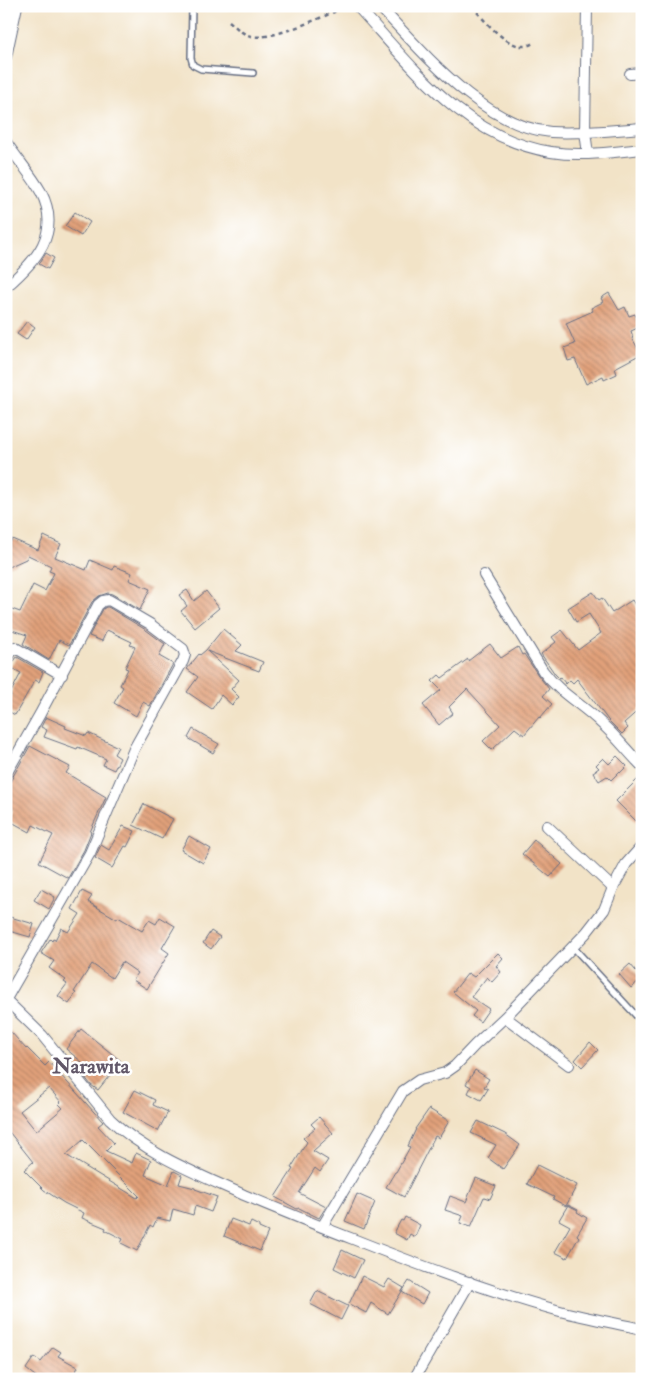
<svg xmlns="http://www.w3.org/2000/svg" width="648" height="1385" font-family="'IM FELL Double Pica',serif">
	<defs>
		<pattern id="building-back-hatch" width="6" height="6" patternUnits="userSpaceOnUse" patternTransform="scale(1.25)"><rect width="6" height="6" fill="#e2a17a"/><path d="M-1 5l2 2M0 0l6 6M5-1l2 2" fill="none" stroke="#b68467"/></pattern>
	</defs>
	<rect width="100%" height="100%" fill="#fff"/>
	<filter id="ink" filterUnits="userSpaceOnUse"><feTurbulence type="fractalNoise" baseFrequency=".02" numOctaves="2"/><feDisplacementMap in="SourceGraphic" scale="10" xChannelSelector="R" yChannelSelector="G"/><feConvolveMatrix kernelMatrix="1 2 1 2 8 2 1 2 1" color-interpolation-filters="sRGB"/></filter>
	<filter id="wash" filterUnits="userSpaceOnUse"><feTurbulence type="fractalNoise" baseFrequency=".0096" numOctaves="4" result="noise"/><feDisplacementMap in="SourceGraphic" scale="20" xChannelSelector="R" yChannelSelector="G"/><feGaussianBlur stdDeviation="1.12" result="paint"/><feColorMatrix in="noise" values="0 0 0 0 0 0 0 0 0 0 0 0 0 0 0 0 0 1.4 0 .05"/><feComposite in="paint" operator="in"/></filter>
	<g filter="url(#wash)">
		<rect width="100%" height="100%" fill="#f2e3c7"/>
		<g id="blocks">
			<path fill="url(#building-back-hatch)" fill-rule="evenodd" d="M 75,212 L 90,222 L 81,236 L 65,226 Z
				M 46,253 L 54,258 L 48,269 L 39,264 Z
				M 609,293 L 619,310 L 625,307 L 629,316 L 635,314 L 640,327 L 631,331 L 633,337 L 632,338 L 641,354 L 615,368 L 617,374 L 604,380 L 603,376 L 586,384 L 575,359 L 568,361 L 564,348 L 575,344 L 566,323 L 593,311 L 591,308 L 603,302 L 601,298 Z
				M 27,321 L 35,327 L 26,340 L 17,334 Z
				M 44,536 L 61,544 L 55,557 L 86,570 L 90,560 L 113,570 L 114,566 L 132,573 L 129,580 L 150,589 L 140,610 L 112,594 L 108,593 L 99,596 L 92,602 L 69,645 L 59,640 L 49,660 L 23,644 L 27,635 L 6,628 L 6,615 L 9,608 L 20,612 L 33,585 L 45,591 L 54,573 L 49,571 L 51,566 L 28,555 L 26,559 L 6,568 L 6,545 L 10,543 L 12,539 L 38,550 Z
				M 187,590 L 194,601 L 206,591 L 219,608 L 195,628 L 181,611 L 187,606 L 179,595 Z
				M 593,592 L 599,600 L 602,598 L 612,613 L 632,600 L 642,616 L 642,707 L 624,723 L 628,728 L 622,734 L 608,720 L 577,679 L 573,683 L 570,680 L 566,684 L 560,677 L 559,678 L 555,674 L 541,654 L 556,642 L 552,637 L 562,630 L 578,650 L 601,633 L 589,614 L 576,622 L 568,608 Z
				M 106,607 L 108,607 L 146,630 L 165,644 L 159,656 L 173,664 L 150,706 L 143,702 L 136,716 L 114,703 L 123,687 L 120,685 L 128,669 L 125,668 L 135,647 L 130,645 L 132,642 L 107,630 L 102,641 L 89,636 L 103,609 Z
				M 223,629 L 242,645 L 236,651 L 263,662 L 259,671 L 207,651 L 239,680 L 231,689 L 239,697 L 232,705 L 221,695 L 212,709 L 187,692 L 198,677 L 187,669 L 199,654 L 200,655 L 206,650 Z
				M 490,644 L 501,658 L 518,647 L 522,655 L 524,654 L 538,675 L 549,689 L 543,696 L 552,704 L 540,718 L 539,717 L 524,735 L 515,728 L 492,750 L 483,741 L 500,725 L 467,689 L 449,707 L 453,713 L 439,725 L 423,705 L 441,690 L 432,681 L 439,675 L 442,678 L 468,659 L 468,661 Z
				M 17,657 L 43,672 L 39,682 L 35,680 L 15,715 L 6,710 L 6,703 L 11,695 L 10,694 L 21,673 L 10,667 Z
				M 46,717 L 66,726 L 65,728 L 86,736 L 88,733 L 118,747 L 114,754 L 120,758 L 114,770 L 103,765 L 106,759 L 78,747 L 77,749 L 44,737 L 47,730 L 41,727 Z
				M 193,729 L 219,744 L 213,753 L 188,738 Z
				M 30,746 L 70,767 L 66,773 L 106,797 L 90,832 L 91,832 L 84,850 L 68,878 L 39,862 L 53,835 L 33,825 L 30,832 L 8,820 L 13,810 L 6,807 L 6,789 Z
				M 617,756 L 627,766 L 620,773 L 619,772 L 611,780 L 607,776 L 599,781 L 593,772 L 599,768 L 596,765 L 603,758 L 609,764 Z
				M 642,775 L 642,827 L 616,801 Z
				M 144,804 L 173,819 L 162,839 L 133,825 Z
				M 123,826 L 135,831 L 127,847 L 125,846 L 112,868 L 95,858 L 101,845 L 109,850 Z
				M 189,836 L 211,849 L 203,863 L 181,850 Z
				M 534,840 L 562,864 L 550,877 L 522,854 Z
				M 41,889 L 55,897 L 49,909 L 34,900 Z
				M 82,891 L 92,896 L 88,902 L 117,919 L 118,917 L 142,931 L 149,920 L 156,924 L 160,917 L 175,926 L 162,948 L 169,953 L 147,989 L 133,980 L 138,973 L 122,962 L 112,978 L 92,964 L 74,992 L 76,993 L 69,1004 L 58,996 L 67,984 L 64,982 L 66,980 L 49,968 L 54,961 L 41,953 L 50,939 L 52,941 L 53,939 L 55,940 L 61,928 L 68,932 L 80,914 L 72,909 Z
				M 10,917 L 34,924 L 30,937 L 6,930 Z
				M 211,931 L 220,937 L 211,949 L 203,943 Z
				M 498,953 L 503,958 L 496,966 L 501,972 L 492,982 L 487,977 L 471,997 L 489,1009 L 480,1022 L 472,1016 L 476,1011 L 453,992 L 468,973 L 474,977 Z
				M 630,964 L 642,978 L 631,988 L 619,974 Z
				M 81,1029 L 121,1061 L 98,1090 L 91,1085 L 77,1067 L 82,1062 L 66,1049 Z
				M 11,1032 L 26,1049 L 27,1048 L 45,1066 L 49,1062 L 103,1122 L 98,1126 L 114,1143 L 106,1151 L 132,1163 L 136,1153 L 151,1160 L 145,1175 L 168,1185 L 174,1171 L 182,1175 L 179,1184 L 195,1188 L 195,1189 L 217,1197 L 211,1212 L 195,1206 L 193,1215 L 173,1209 L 170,1221 L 157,1218 L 153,1227 L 150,1225 L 137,1251 L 121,1243 L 123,1239 L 105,1230 L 106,1228 L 82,1218 L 84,1213 L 64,1203 L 44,1190 L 24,1170 L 33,1162 L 6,1128 L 6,1065 L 13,1059 L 6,1051 L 6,1036 ZM 49,1088 L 61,1102 L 59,1104 L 63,1108 L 36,1131 L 20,1111 ZM 83,1140 L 139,1196 L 137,1198 L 66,1155 Z
				M 590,1042 L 598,1050 L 582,1067 L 575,1060 Z
				M 475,1070 L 489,1079 L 484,1087 L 488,1089 L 481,1100 L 468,1093 L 471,1087 L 466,1084 Z
				M 135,1090 L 155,1100 L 153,1105 L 168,1112 L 158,1131 L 123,1112 Z
				M 429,1109 L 449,1121 L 439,1138 L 435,1136 L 404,1197 L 386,1187 L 395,1172 L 396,1172 L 410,1147 L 408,1146 L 416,1129 L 415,1129 Z
				M 319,1117 L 333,1133 L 313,1151 L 328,1160 L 320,1172 L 315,1168 L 299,1193 L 326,1207 L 319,1218 L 299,1208 L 297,1209 L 275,1197 L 293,1169 L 291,1168 L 307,1142 L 303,1138 L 315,1128 L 311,1124 Z
				M 478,1121 L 505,1134 L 520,1145 L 503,1169 L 488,1158 L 496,1145 L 471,1133 Z
				M 537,1165 L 577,1185 L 566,1206 L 553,1199 L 554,1197 L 527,1184 Z
				M 476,1178 L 496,1186 L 490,1199 L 484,1197 L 471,1227 L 460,1223 L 463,1216 L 445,1210 L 450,1196 L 466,1202 Z
				M 357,1194 L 375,1202 L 364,1229 L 345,1221 Z
				M 568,1205 L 578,1210 L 577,1212 L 587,1218 L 577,1235 L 579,1237 L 567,1258 L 555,1252 L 570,1226 L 559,1220 Z
				M 405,1217 L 420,1225 L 415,1237 L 410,1234 L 407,1240 L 394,1233 L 401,1220 L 403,1221 Z
				M 231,1219 L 249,1226 L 251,1222 L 259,1226 L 259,1228 L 268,1232 L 260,1251 L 224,1236 Z
				M 342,1250 L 363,1260 L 354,1278 L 334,1268 Z
				M 362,1276 L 384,1287 L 389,1279 L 404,1288 L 388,1314 L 371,1303 L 366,1313 L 349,1304 Z
				M 409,1281 L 428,1293 L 422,1304 L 402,1292 Z
				M 317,1291 L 348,1306 L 341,1320 L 310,1304 Z
				M 53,1347 L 61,1352 L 58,1356 L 78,1367 L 72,1379 L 39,1379 L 26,1369 L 34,1357 L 41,1362 Z"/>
		</g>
	</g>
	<g filter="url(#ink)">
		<use href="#blocks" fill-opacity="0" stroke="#666e83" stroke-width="1"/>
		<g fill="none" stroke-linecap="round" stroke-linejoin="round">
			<g stroke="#666e83" stroke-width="8">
				<path id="lane" d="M 192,6 L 191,58 L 193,65 L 201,69 L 253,73
					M 573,947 L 642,1022"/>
			</g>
			<g stroke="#666e83" stroke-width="12">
				<path id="street" d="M 357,6 C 413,67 464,138 551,152 C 581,157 611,152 642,149
					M 379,6 C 423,52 484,127 551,132 C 581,134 612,130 642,128
					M 587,6 L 585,132 L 588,154
					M 6,57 L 17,6
					M 630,74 L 642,73
					M 6,142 C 17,159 31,174 41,192 C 62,233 36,261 6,287
					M 484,575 L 543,671 C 560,694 582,704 601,723 C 616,736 628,752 642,766
					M 6,661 L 14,647 L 62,675
					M 6,774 L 40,714 L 98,605 L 103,601 L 109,600 L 150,624 L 183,649 L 185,655 L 183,661 L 134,749 L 90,853 L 6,999
					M 547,826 L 613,888
					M 6,1000 L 42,1035 L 110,1119 C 146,1154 198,1174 244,1195 C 280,1210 316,1225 353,1239 C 421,1266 490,1292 560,1311 C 587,1318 615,1323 642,1329
					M 505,1017 L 569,1065
					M 322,1227 L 403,1091 L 419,1080 L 445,1073 L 455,1066 L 475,1045 L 505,1017 L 586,933 L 604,910 L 613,888 L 626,864 L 642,846
					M 414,1379 L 470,1282"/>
			</g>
			<path stroke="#666e83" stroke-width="2.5" stroke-dasharray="4 4" stroke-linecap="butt" d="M 472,6 C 484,20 513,57 533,43
				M 229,21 C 236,27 242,34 251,36 C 269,41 315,20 334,12 L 340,6"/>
			<use href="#lane" stroke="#fff" stroke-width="5"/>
			<use href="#street" stroke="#fff" stroke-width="10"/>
		</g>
	</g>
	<g text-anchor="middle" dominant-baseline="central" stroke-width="5" stroke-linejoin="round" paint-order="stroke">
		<g font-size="21" font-weight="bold" fill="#615768" stroke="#fff">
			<text x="91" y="1066">Narawita</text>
		</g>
	</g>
	<rect width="648" height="1385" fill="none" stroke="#fff" stroke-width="25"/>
</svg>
